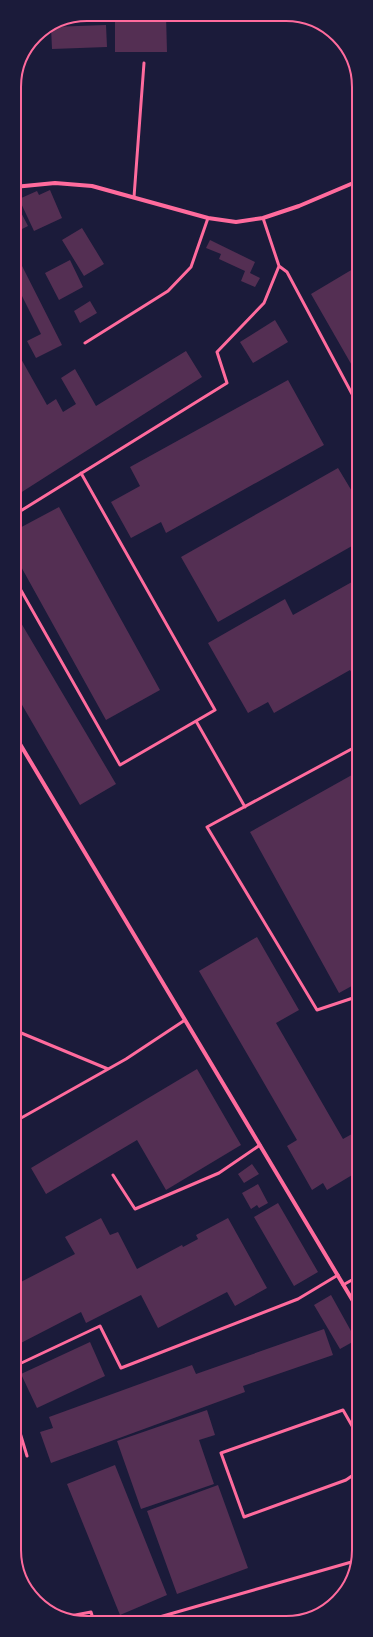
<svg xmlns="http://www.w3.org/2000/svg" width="373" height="1637" font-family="Manrope,sans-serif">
	<rect width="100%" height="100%" fill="#1b1b3a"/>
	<path fill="#542f53" d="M 115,14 L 166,15 L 167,52 L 115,52 Z
		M 106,25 L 107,47 L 52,49 L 51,27 Z
		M 50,190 L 62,218 L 34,231 L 19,199 L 37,191 L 39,195 Z
		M 14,199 L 28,226 L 14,233 Z
		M 82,228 L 104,264 L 84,276 L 62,240 Z
		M 210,240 L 255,262 L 250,273 L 260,278 L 255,287 L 241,281 L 245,271 L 219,259 L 221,254 L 206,248 Z
		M 18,258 L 62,345 L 36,358 L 27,341 L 41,334 L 14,280 L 14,260 Z
		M 70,260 L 83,287 L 59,300 L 45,273 Z
		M 358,266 L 358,376 L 311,294 Z
		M 90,301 L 97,313 L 80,323 L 74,311 Z
		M 275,320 L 288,342 L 253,363 L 240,342 Z
		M 186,351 L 202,377 L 14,497 L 14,360 L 20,357 L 47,405 L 56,399 L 63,412 L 76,404 L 61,378 L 75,369 L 96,406 Z
		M 288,380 L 324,445 L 166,533 L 161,522 L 131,538 L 111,502 L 140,486 L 130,467 Z
		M 338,468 L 359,503 L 359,542 L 218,622 L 181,557 Z
		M 59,507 L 160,690 L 106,720 L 14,554 L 14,531 Z
		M 359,578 L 359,685 L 350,670 L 274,713 L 268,702 L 248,713 L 208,643 L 285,599 L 293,615 Z
		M 14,611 L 116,784 L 80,805 L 14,691 Z
		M 359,771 L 359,982 L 339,993 L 250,832 Z
		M 257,937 L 299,1010 L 276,1023 L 343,1139 L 359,1130 L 359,1171 L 327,1190 L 323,1183 L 312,1190 L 287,1146 L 297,1140 L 199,971 Z
		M 197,1069 L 241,1145 L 166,1190 L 137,1140 L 46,1194 L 31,1168 Z
		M 252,1164 L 259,1174 L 244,1183 L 238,1174 Z
		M 258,1184 L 268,1203 L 259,1208 L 257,1205 L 251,1209 L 242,1193 Z
		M 278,1203 L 318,1272 L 294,1286 L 254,1217 Z
		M 101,1218 L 110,1235 L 118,1232 L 137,1269 L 182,1245 L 183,1247 L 198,1239 L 196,1235 L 228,1218 L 267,1288 L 235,1306 L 227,1292 L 158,1328 L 141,1295 L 86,1323 L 81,1312 L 15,1346 L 15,1285 L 75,1254 L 65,1237 Z
		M 331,1295 L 356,1340 L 340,1349 L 314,1305 Z
		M 324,1329 L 333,1355 L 243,1386 L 245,1392 L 51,1463 L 40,1432 L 53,1428 L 49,1417 L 192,1365 L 196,1374 Z
		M 90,1342 L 105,1376 L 37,1408 L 21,1374 Z
		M 207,1410 L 215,1435 L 199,1440 L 214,1484 L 141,1509 L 117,1441 Z
		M 115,1465 L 167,1595 L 120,1615 L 67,1484 Z
		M 218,1485 L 248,1568 L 177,1594 L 147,1511 Z"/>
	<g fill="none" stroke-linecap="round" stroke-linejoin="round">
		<path stroke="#ff6b9d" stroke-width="3" d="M 134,197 L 144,63
			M 263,218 L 279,266
			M 85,343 L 168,291 L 191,267 L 208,218
			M 14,515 L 227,383 L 217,352 L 264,303 L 279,266 L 287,272 L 359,407
			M 14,578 L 120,765 L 215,710 L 81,473
			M 196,721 L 245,807
			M 359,745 L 207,827 L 317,1010 L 359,996
			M 14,1030 L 108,1069
			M 14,1122 L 126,1059 L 185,1020
			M 113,1175 L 135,1209 L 219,1173 L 260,1145
			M 343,1285 L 359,1276
			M 15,1366 L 100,1326 L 121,1368 L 298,1299 L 338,1275
			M 15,1416 L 27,1456
			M 359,1438 L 343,1410 L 221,1453 L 244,1517 L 346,1480 L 359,1471
			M 65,1617 L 91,1612 L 94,1622
			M 142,1622 L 355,1561"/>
		<path stroke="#ff6b9d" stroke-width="4" d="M 14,187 L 55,183 L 92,186 L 208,218 L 236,222 L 263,218 L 299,206 L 358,181
			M 14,734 L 359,1311"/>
	</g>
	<path d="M0 0H373V1637H0ZM87 21H286A66 66 0 0 1 352 87V1550A66 66 0 0 1 286 1616H87A66 66 0 0 1 21 1550V87A66 66 0 0 1 87 21Z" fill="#1b1b3a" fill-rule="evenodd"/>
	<path fill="none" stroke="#ff6b9d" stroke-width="2" d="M87 21H286A66 66 0 0 1 352 87V1550A66 66 0 0 1 286 1616H87A66 66 0 0 1 21 1550V87A66 66 0 0 1 87 21Z"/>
</svg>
